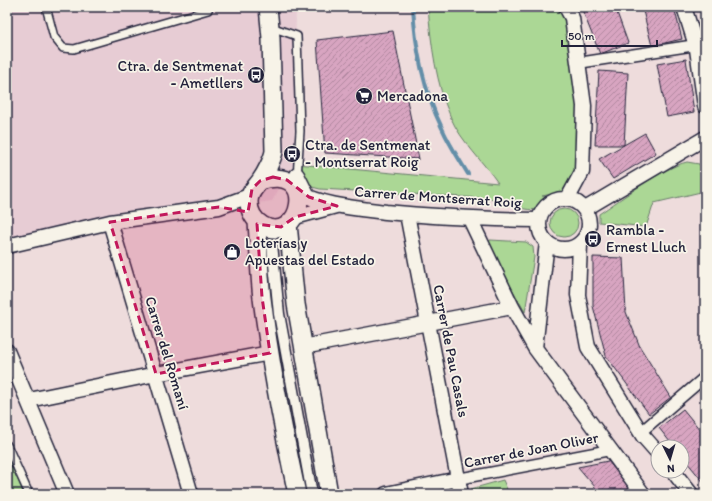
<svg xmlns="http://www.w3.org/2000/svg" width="712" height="501" font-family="Itim,sans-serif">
	<defs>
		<pattern id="building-hatch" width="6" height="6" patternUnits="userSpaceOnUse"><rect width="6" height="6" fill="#d8a5c1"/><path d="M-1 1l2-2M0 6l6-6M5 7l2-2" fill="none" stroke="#af869e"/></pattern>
	</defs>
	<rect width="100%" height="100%" fill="#eedcdc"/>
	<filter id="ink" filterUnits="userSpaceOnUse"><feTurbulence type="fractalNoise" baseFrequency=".025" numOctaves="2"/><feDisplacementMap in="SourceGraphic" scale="8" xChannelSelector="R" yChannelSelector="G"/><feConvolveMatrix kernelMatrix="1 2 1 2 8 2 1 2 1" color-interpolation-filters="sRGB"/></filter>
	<g filter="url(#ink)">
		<path fill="#e7ccd4" d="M 7,7 L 296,7 L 294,163 L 272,201 L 7,237 Z"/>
		<path fill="#abd795" stroke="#667c68" d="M 428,7 L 559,7 L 567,20 L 579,107 L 577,169 L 562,192 L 542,196 L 559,198 C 553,201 548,206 543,208 C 528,213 512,206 500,199 L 320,189 L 308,186 L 297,164 L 498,183 C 485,164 460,140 451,118 C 436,84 431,44 428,7 Z
			M 687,162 L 699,164 L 703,169 L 705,191 L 654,203 L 646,227 L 599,222 L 599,214 C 620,200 664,167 687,162 Z
			M550 223a14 14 0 1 1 28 0a14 14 0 1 1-28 0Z
			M 490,240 L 526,242 L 533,247 L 534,257 L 525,312 L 488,246 Z
			M 7,455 L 24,494 L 7,494 Z
			M 503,480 L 509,494 L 472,494 L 471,489 Z"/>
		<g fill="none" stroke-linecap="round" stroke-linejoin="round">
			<path stroke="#638ea8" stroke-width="4" d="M 413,7 C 415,47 424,92 442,128 C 449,144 459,159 468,174"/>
		</g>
		<path fill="url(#building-hatch)" stroke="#22223b" d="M 581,7 L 615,7 L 628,43 L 600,54 Z
			M 642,7 L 674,7 L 682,39 L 652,46 Z
			M 393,31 L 419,159 L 325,153 L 317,40 Z
			M 686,59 L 694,112 L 667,117 L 657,64 Z
			M 599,71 L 628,73 L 624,145 L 595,145 Z
			M 645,133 L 656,153 L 613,179 L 599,159 Z
			M 593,257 L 623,258 L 626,312 L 640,347 L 671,397 L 649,414 L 606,356 L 593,306 Z
			M 683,409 L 705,436 L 705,484 L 682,456 L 682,447 L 674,447 L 659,428 Z
			M 608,461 L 635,494 L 601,494 L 578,467 Z"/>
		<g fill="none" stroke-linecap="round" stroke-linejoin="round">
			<g stroke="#22223b" stroke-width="10">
				<path id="service" d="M 46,7 L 54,37 L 63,48 L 74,49 L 208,10 L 209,7
					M 271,27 L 297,36 L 300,131 L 297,178
					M 7,445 L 29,494"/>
			</g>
			<g stroke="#22223b" stroke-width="13">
				<path id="pedestrian" d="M 578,63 L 696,45
					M 272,244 L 279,314 L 312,494
					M 641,432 L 705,377
					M 458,479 L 610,450"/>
			</g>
			<g stroke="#22223b" stroke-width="17">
				<path id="minor" d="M 566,7 L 572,18 L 584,106 L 582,172 L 568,198
					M 684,7 L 697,49 L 705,106
					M 297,175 L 307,195
					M 297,192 C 325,206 355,208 386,212 C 436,217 486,219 537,220
					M539 224a25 25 0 1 1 50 0a25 25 0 1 1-50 0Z
					M 585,209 L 705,138
					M 407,214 L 461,494
					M 295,217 L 336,206
					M 470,219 L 512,307 L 535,348 L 643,494
					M 110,222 L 191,494
					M 580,244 L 578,295 L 588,347 L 643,436 L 658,453
					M 7,246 L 110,222 L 219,207 L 249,196
					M 303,347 L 512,307
					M 535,348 L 547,242
					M 7,351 L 67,494
					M 29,400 L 156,374 L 270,353
					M 673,471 L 691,494
					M 386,494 L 458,479"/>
			</g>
			<g stroke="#22223b" stroke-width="20">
				<path id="tertiary" d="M 260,181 C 321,162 301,248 262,225 C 254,220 249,211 249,202 C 249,192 255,188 260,181 C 265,174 273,159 274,151 L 271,38 L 268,7
					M 257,222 C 259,247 259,273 262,298 C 270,364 283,429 297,494
					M 288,224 L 296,304 L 329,494"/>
			</g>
			<use href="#service" stroke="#f7f3e8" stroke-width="7"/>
			<use href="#pedestrian" stroke="#f7f3e8" stroke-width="10"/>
			<use href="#minor" stroke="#f7f3e8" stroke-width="14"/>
			<use href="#tertiary" stroke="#f7f3e8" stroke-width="17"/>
		</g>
	</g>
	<path fill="#c2185b" fill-opacity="0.2" stroke="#c2185b" stroke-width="3" stroke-dasharray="8 5" stroke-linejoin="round" d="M 273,177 L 287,180 L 309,197 L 337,206 L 295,217 L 281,227 L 257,224 L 262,297 L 270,353 L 156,374 L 110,222 L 219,207 L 248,212 L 252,189 L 260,181 Z"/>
	<defs>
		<g id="bus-disc" transform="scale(0.9)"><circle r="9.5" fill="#22223b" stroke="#f7f3e8"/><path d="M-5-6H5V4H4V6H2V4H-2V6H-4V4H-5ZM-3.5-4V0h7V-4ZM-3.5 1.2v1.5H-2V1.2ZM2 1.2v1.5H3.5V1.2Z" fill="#fff"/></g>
		<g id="supermarket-disc" transform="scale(0.9)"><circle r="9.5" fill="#22223b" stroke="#f7f3e8"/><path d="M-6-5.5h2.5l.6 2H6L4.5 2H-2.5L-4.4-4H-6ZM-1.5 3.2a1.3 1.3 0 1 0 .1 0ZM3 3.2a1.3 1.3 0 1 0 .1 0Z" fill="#fff"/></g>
		<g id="shop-disc" transform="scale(0.9)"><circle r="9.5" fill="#22223b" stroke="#f7f3e8"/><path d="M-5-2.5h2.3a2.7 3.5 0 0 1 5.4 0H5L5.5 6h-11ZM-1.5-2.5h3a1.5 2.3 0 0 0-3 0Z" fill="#fff"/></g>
	</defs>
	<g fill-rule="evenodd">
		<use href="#bus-disc" x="256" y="75"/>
		<use href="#supermarket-disc" x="364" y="96"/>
		<use href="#bus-disc" x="292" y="154"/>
		<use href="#bus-disc" x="593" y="239"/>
		<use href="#shop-disc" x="232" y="252"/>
	</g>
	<g text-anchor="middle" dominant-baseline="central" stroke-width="3.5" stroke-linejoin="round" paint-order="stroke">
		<g font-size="15" fill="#22223b" stroke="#f7f3e8" text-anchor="start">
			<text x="243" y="66" text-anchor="end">Ctra. de Sentmenat<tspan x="243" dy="17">- Ametllers</tspan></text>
			<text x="377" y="96">Mercadona</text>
			<text x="305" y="145">Ctra. de Sentmenat<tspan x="305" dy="17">- Montserrat Roig</tspan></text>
			<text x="606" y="230">Rambla -<tspan x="606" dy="17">Ernest Lluch</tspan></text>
			<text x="245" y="243">Loterías y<tspan x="245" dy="17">Apuestas del Estado</tspan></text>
		</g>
		<g font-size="15" fill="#22223b" stroke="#f7f3e8">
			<text transform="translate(438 197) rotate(4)">Carrer de Montserrat Roig</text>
			<text transform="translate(451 351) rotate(79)">Carrer de Pau Casals</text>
			<text transform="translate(167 353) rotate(73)">Carrer del Romaní</text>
			<text transform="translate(531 450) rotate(-11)">Carrer de Joan Oliver</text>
		</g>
	</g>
	<rect width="712" height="501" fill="none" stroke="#f7f3e8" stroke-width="24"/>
	<rect x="12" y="12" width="688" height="477" fill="none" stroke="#22223b" stroke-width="1.5" filter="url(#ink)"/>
	<g transform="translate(670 459) rotate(175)"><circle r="19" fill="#f7f3e8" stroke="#a29fa3"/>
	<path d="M0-3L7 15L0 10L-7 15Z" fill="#22223b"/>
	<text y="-6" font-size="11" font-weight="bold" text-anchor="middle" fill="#22223b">N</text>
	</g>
	<path d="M562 40v6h95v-6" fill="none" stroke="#22223b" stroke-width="2"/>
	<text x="568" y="40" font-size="12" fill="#22223b" stroke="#f7f3e8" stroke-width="3" paint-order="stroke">50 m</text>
</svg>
